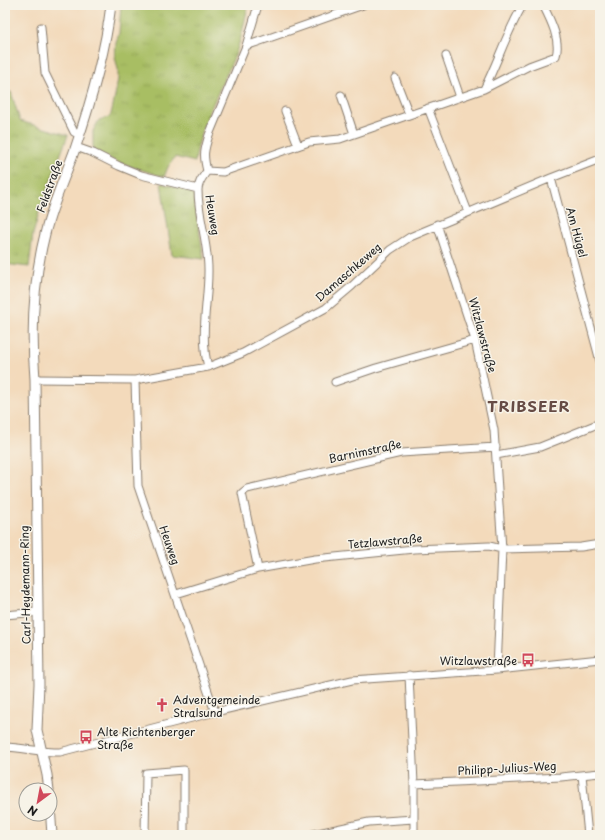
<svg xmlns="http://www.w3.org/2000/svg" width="605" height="840" font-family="'Playpen Sans',sans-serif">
	<defs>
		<pattern id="grass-tufts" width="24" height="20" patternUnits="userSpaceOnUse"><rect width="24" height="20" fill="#a8be63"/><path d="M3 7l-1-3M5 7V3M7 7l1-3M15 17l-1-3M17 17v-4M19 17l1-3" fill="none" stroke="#90a355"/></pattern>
	</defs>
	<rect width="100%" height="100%" fill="#f7f3e8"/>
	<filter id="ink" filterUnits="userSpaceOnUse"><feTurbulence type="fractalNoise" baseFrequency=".025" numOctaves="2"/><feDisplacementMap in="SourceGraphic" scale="8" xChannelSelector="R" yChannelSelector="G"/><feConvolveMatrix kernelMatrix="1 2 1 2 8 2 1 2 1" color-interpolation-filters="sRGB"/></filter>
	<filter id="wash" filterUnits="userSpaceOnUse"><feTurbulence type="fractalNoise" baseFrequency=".012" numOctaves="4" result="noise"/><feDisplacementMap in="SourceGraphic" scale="16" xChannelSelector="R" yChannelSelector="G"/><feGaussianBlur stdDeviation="0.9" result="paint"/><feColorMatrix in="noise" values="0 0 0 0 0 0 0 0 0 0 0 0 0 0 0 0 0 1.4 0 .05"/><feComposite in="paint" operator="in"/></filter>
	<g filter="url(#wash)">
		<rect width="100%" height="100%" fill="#f3dabb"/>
		<path fill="url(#grass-tufts)" stroke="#626d40" d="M 121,5 L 248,5 C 245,20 242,36 237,50 C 223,86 200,122 195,162 L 175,157 L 168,167 L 164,177 L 117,162 L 93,150 L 93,131 L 99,120 L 107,118 L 111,114 L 114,101 L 118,79 L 118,69 L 115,57 L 116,43 L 119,33 Z
			M 5,92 L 11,92 L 20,121 L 68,135 L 40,209 L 33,234 L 29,267 L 5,264 Z
			M 161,183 L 191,191 L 192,193 L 195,194 L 197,218 L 204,259 L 172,255 Z"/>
	</g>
	<g filter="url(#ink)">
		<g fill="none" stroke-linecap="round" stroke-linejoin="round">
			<g stroke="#887b6c" stroke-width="9">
				<path id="street" d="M 41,27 L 45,73 L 74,132 L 80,135
					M 246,46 L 363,5
					M 446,56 L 460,97
					M 395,78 L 409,114
					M 484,89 L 529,66 L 556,56 C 561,40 550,19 543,5
					M 341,95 L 354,134
					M 428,108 L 468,212
					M 285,111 L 298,145
					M 76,147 L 93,153 L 119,166 L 141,175 L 198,189
					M 207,171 L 223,172 L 309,142 L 340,139 L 484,89 C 498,62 507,31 523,5
					M 551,178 L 600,361
					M 437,224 L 475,340 L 494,430 L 502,549 L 497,670
					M 208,367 C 207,362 205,355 205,349 C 202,324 208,298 208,273 C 209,245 198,218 198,190 C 198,182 203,177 207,171 C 203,155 204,151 209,135 L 246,46 L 258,5
					M 35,379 L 135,380 L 208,367 L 243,353 L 326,308 L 352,286 L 390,250 L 410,237 L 551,178 L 600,159
					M 135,380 L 138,486 L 215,712
					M 335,382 L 376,368 L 475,340
					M 496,455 L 540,447 L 600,423
					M 258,569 L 242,493 L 247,489 L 401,453 L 496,447
					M 176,594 L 258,569 L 315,559 L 414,549 L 489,546 L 502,549 L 581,547 L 600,544
					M 5,615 L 38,612
					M 409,675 L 414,784 L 414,835
					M 5,747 C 24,748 41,752 60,752 L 215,712 L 352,680 L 497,670 L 600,659
					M 582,775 L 588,835
					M 414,784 L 561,777 L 600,773
					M 145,835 L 146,773 L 184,770 L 184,835
					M 309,835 L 369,822 L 414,819"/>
			</g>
			<g stroke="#887b6c" stroke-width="11">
				<path id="secondary" d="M 49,790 L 47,775 L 37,730 L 39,684 L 35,379 C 31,330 33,282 45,234 C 52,205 65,177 75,149 C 91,102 105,54 111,5
					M 50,806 L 52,835"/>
			</g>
			<use href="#street" stroke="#fff" stroke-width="7"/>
			<use href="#secondary" stroke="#fff" stroke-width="9"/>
		</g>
	</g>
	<defs>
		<g id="bus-bare" transform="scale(1.08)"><path d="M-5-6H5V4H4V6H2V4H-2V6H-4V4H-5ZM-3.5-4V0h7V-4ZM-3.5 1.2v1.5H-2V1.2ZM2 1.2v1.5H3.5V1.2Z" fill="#d1495b" stroke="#f7f3e8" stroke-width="2.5" paint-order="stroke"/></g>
		<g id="church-bare" transform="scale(1.08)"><path d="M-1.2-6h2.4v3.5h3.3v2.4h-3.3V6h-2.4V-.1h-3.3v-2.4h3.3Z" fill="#d1495b" stroke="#f7f3e8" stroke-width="2.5" paint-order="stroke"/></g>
	</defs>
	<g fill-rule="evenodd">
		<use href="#bus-bare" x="528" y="660"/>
		<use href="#church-bare" x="162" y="705"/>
		<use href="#bus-bare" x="86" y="737"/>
	</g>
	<g text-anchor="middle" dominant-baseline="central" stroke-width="3" stroke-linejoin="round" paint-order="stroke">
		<g font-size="11" fill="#1c1c1c" stroke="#f7f3e8">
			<text transform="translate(49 186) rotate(-70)">Feldstraße</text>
			<text transform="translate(213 215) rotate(81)">Heuweg</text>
			<text transform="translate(577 232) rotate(75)">Am Hügel</text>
			<text transform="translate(348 272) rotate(-41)">Damaschkeweg</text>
			<text transform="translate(483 335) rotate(75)">Witzlawstraße</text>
			<text transform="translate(365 451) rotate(-12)">Barnimstraße</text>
			<text transform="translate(385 541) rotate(-5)">Tetzlawstraße</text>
			<text transform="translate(170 545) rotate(71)">Heuweg</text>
			<text transform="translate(25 585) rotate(-91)">Carl-Heydemann-Ring</text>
			<text transform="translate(507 768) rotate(-3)">Philipp-Julius-Weg</text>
		</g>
		<g font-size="11" fill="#1c1c1c" stroke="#f7f3e8" text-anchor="start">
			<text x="517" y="660" text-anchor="end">Witzlawstraße</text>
			<text x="173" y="699">Adventgemeinde<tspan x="173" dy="13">Stralsund</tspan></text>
			<text x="97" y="731">Alte Richtenberger<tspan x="97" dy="13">Straße</tspan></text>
		</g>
		<g font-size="15" font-weight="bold" letter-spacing="1" fill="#674c45" stroke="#f7f3e8">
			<text x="529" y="405">TRIBSEER</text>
		</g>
	</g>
	<rect width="605" height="840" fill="none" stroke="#f7f3e8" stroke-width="20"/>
	<g transform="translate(38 802) rotate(212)"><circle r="19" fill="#f7f3e8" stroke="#9f9d96"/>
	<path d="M0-3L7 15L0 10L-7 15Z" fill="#d1495b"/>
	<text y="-6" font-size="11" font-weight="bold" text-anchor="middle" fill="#1c1c1c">N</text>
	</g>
</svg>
